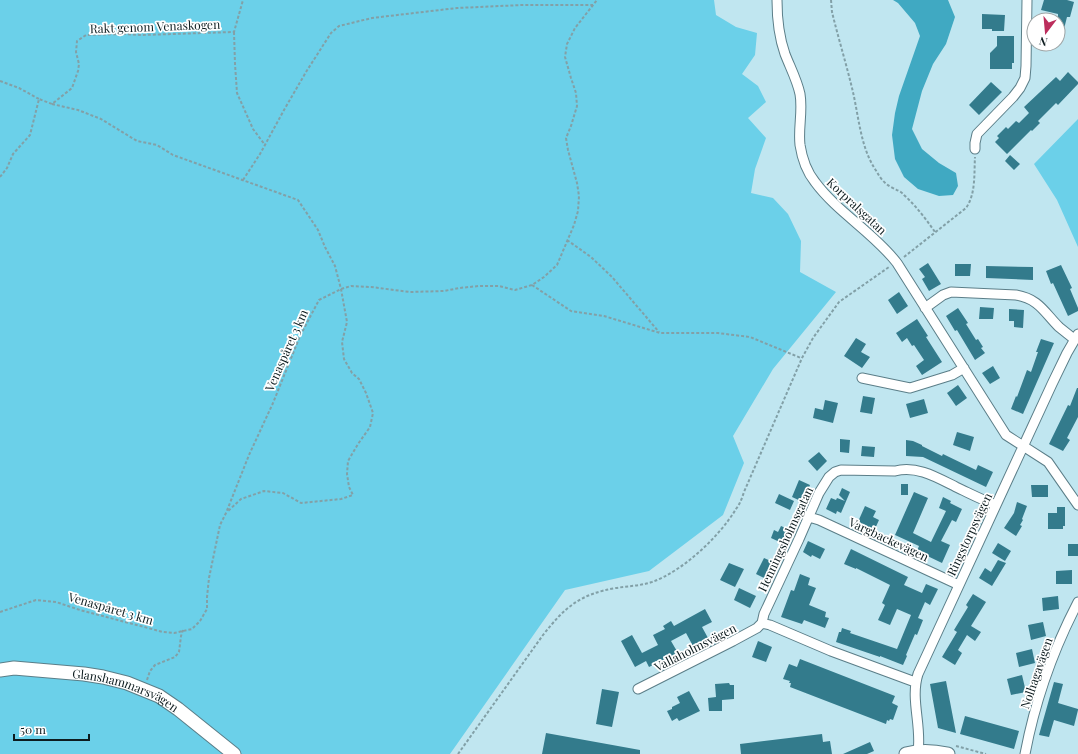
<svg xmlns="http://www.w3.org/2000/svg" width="1078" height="754" font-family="'Playfair Display',serif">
	<rect width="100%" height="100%" fill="#c0e6f0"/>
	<path fill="#6bd0e9" d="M 0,0 L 714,0 L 716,15 L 736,27 L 757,33 L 755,55 L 742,74 L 758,86 L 766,102 L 748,118 L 766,138 L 755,169 L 751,193 L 773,198 L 788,214 L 801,241 L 800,272 L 836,292 L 773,369 L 733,436 L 744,463 L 723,515 L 649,571 L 565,590 L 450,754 L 0,754 Z
		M 1078,119 L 1078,247 L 1057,200 L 1034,164 Z"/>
	<path fill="#40a9c2" d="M 893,0 L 948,0 L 955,17 L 946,44 L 933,64 L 922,91 L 912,129 L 922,149 L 939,163 L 956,173 L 958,186 L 953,195 L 939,196 L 918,189 L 904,177 L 895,159 L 892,135 L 895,113 L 899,96 L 920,36 L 915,23 L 898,3 Z"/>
	<path fill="#337b8c" d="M 1044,0 L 1067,0 L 1074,2 L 1070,17 L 1067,17 L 1061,41 L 1058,41 L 1058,14 L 1041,10 Z
		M 982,14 L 1005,15 L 1004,31 L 992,31 L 992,29 L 982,29 Z
		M 997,36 L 1014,36 L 1014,63 L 1012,63 L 1012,69 L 990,69 L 990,53 L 997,46 Z
		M 1068,72 L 1078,82 L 1078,84 L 1058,105 L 1056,103 L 1038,121 L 1040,123 L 1032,131 L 1031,130 L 1007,154 L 995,142 L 999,138 L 997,136 L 1006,127 L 1008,129 L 1016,121 L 1019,123 L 1029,113 L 1024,107 L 1056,77 L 1060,81 Z
		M 991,82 L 1002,92 L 979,115 L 969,105 Z
		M 1010,155 L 1020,164 L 1014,170 L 1005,161 Z
		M 928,263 L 941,284 L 929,291 L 922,279 L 925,277 L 919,269 Z
		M 955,264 L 971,264 L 970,276 L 955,276 Z
		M 1061,265 L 1072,288 L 1070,289 L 1078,308 L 1078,311 L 1068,316 L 1053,283 L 1051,284 L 1046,271 Z
		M 986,266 L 1033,267 L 1033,280 L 986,278 Z
		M 899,292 L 908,306 L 897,314 L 888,300 Z
		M 980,307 L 994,308 L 993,319 L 979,319 Z
		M 958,308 L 968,323 L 966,324 L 976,340 L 978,339 L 983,347 L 981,348 L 985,353 L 975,360 L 957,330 L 955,331 L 946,316 Z
		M 1009,309 L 1024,310 L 1023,328 L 1014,327 L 1014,321 L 1009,321 Z
		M 917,319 L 928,336 L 926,337 L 942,362 L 922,375 L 916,366 L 924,360 L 914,345 L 912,346 L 907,338 L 902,342 L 896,333 Z
		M 856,338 L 866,344 L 861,352 L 870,357 L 862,368 L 844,356 Z
		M 1041,339 L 1054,343 L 1023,414 L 1011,409 L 1016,396 L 1017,397 L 1027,370 L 1031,372 L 1038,352 L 1036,352 Z
		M 993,366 L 1000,378 L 990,384 L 982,373 Z
		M 958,385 L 967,398 L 956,406 L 947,393 Z
		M 1077,388 L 1078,388 L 1078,417 L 1067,438 L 1070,440 L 1063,451 L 1049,444 L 1068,405 L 1070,406 Z
		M 863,396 L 875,398 L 872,414 L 860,412 Z
		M 924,399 L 928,413 L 910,418 L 906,404 Z
		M 825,400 L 838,403 L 833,423 L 813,418 L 815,408 L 823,410 Z
		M 957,432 L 974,437 L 970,451 L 953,445 Z
		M 840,439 L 850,440 L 849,453 L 840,452 Z
		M 906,440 L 913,441 L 922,445 L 922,446 L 942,456 L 943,454 L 976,470 L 978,465 L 993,472 L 986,487 L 923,457 L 906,456 Z
		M 862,446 L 875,447 L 874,457 L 861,456 Z
		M 819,452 L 827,461 L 817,471 L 808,461 Z
		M 799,480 L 810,485 L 803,502 L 792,497 Z
		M 901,484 L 908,484 L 908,495 L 901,495 Z
		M 1031,485 L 1048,485 L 1048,497 L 1032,497 Z
		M 842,488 L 850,492 L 841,513 L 837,511 L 836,514 L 826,509 L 831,498 L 836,500 L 837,498 L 845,501 L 839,495 Z
		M 914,492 L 928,498 L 913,533 L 931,542 L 946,511 L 939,508 L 943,497 L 951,501 L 950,503 L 962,509 L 956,522 L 952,520 L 941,541 L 950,545 L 942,563 L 917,551 L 919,546 L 895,535 Z
		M 779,494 L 794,501 L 790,510 L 775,503 Z
		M 1017,502 L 1027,506 L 1022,519 L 1023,520 L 1020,525 L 1022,526 L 1016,536 L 1004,528 L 1014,513 Z
		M 865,506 L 876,511 L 873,517 L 879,520 L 874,531 L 857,524 Z
		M 1057,507 L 1065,507 L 1065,526 L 1063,526 L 1063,529 L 1048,529 L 1048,513 L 1057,513 Z
		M 781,526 L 790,530 L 784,544 L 771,538 L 774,530 L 778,532 Z
		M 808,541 L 825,549 L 820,559 L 812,555 L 811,557 L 803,552 Z
		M 998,543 L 1011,551 L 1005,561 L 992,553 Z
		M 1068,544 L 1078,544 L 1078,556 L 1068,556 Z
		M 851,549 L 908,577 L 904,585 L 922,593 L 926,584 L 938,589 L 930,605 L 925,602 L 918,618 L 923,620 L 917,635 L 915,634 L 906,655 L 907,656 L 903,665 L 880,656 L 880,657 L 836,642 L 839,632 L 841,632 L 842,628 L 851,631 L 850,633 L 897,649 L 911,615 L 897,609 L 890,625 L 878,620 L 885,605 L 882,603 L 890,585 L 856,568 L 856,569 L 844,564 Z
		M 764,558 L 773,562 L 766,579 L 756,574 Z
		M 998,560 L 1006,563 L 992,586 L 979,578 L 985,568 L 991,572 Z
		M 729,563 L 744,569 L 735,587 L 720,580 Z
		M 1072,570 L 1072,584 L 1056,584 L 1056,571 Z
		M 800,574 L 810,578 L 808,585 L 816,588 L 809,605 L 826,612 L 825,617 L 829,618 L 825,628 L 804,620 L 802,624 L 781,617 L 791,590 L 794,591 Z
		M 739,588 L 756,596 L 750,608 L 734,600 Z
		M 973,594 L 986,602 L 971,626 L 981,632 L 975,641 L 967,635 L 958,650 L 962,653 L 955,665 L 942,657 L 957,632 L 954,630 L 968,607 L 966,605 Z
		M 1058,596 L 1059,609 L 1043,611 L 1042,598 Z
		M 705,609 L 712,622 L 702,627 L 708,638 L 693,646 L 686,633 L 671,641 L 678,653 L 649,667 L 646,661 L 635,667 L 621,641 L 632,635 L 642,653 L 658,645 L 653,635 L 665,629 L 663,626 L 671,621 L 674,626 Z
		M 1043,622 L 1046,636 L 1031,640 L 1028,625 Z
		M 758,641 L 772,647 L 766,662 L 752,657 Z
		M 1032,649 L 1035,663 L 1019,667 L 1016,653 Z
		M 800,659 L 895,696 L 892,703 L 898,706 L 893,720 L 890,719 L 889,721 L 887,720 L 886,724 L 790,687 L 791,683 L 789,683 L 790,681 L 783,679 L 789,664 L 797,667 Z
		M 1022,675 L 1026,692 L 1011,695 L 1007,679 Z
		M 946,681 L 956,733 L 938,728 L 930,684 Z
		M 1054,682 L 1063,684 L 1058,703 L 1078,709 L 1078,710 L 1074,726 L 1054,720 L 1049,737 L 1039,735 Z
		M 729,683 L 730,685 L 734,685 L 734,699 L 722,700 L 722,711 L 709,711 L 708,698 L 716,697 L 715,684 Z
		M 602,689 L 619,692 L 612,727 L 596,724 Z
		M 689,691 L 700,711 L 679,721 L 677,718 L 672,721 L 667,711 L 672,709 L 672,707 L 680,703 L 677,697 Z
		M 965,716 L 1019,731 L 1014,749 L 960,734 Z
		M 546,733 L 640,750 L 640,754 L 542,754 Z
		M 822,734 L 823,742 L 830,741 L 832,754 L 741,754 L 740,744 Z
		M 870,742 L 874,751 L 867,754 L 843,754 Z"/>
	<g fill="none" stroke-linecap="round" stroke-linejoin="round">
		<g stroke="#5b7e88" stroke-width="11">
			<path id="street" d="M 777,0 C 777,18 779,37 785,54 C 790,67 797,80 800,94 C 803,111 798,128 800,145 C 802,158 807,172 815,182 C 838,213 873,232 897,263 L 1006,435 L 1048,462 L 1078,505
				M 975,149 L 975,143 L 977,134 L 1013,97 L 1020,88 L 1025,78 L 1026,66 L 1027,0
				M 925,308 L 943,295 L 951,292 L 1016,295 C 1039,299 1044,312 1059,327 C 1064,331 1069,335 1074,339
				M 862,378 L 910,388 L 952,375 L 964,368
				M 809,517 L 819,520 L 959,585
				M 915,682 L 831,651 L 770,625 L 762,623 L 764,614 L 799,539 L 819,493 L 829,477 L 835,472 L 841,470 L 895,471 C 917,465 938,478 956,487 C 969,493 982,500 996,505
				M 638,689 L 733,641 L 757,628 L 762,623
				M 918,752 C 922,726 910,699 918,674 L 1052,384 L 1067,353 L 1078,334
				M 1025,754 C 1035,701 1053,650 1078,602"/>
		</g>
		<g stroke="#5b7e88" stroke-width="15">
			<g id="secondary">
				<path id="s1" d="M 0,670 L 14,668 L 84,674 L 103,677 L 127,683 L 159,696 L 178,709 L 234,754"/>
				<path d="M 906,754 C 920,750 933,751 948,754"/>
			</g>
		</g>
		<path stroke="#82a0a7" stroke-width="2" stroke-dasharray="3 2" stroke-linecap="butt" d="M 831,0 L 832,12 C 838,37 846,63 852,88 C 859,116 860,148 877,172 C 880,178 885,184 891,187 C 896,190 901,191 904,195 C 916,206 926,219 935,232
			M 234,32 L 235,64 L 237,93 L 253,129 L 265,145
			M 0,81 L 19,88 L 39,99
			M 52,104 L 78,110 L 101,119 L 137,141 L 157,145 L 173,155 L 298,200 L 318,230 L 325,247 L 335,266 L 341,289 L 347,322 L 342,342 L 344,359 L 352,373 L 359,379 L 366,393 L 373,413 L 370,427 L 358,444 L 348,461 L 347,474 L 349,487 L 353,495 L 341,499 L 301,503 L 283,493 L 264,491 L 241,499 L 227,512
			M 0,177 L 7,168 L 13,154 L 30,135 L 39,99 L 52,104 L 72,88 L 78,71 L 79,64 L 76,52 L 77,41 L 86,35 L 124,34 L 142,35 L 234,32 L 243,0
			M 243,180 L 260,154 L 284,110 L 306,72 L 331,33 L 339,26 L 372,18 L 457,8 L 522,5 L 593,5
			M 567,240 L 591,257 L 612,277 L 659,332
			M 904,257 L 966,208 C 976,194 974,173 975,157
			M 532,285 L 571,311 L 604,316 L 660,333 L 718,333 L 750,337 L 801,358
			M 0,612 L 36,600 L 56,602 L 80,610 L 163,632 L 174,633 L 192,629 L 200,621 L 207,609 L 207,597 L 209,578 L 220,525 L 226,513 L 249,455 L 273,403 L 300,336 L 319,300 L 341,289 L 351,286 L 371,287 L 410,292 L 444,291 L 459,288 L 479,286 L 499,286 L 515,290 L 532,285 L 544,277 L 557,265 L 574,225 L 578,211 L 579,196 L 577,183 L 568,150 L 566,138 L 571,126 L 577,106 L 576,93 L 571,78 L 565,57 L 567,44 L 575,28 L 597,0
			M 147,680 L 150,671 L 155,665 L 175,657 L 179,652 L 181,636 L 183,630
			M 956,746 L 986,754
			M 458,754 L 543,635 C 565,607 580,594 616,588 C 628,586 640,586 652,582 C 683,571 719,537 736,509 C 740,504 742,498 744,492 L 802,358 L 813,338 L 839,302 L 889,267"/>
		<use href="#street" stroke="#fff" stroke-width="9"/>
		<use href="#secondary" stroke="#fff" stroke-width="13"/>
	</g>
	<g text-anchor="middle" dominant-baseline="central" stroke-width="3.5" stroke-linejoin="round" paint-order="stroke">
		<g font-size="12" fill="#0d1c1f" stroke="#fff">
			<text transform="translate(155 26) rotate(-2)">Rakt genom Venaskogen</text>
			<text transform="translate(857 206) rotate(43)">Korpralsgatan</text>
			<text transform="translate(286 350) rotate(-66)">Venaspåret 3 km</text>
			<text transform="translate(969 534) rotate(-65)">Ringstorpsvägen</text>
			<text transform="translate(785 539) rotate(-65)">Henningsholmsgatan</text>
			<text transform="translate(889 539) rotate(25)">Vargbackevägen</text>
			<text transform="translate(111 608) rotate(16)">Venaspåret 3 km</text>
			<text transform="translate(695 647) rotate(-27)">Vallaholmsvägen</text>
			<text transform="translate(1036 673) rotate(-71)">Nolhagavägen</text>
			<text stroke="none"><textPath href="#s1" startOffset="129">Glanshammarsvägen</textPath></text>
		</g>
	</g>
	<g transform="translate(1046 32) rotate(196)"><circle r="19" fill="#ffffff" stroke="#9ea4a5"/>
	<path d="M0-3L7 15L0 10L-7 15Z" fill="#bc2e5d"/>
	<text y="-6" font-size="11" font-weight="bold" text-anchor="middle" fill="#0d1c1f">N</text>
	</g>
	<path d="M14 734v6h75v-6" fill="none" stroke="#0d1c1f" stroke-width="2"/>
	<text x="20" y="734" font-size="12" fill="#0d1c1f" stroke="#ffffff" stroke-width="3" paint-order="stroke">50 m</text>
</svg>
